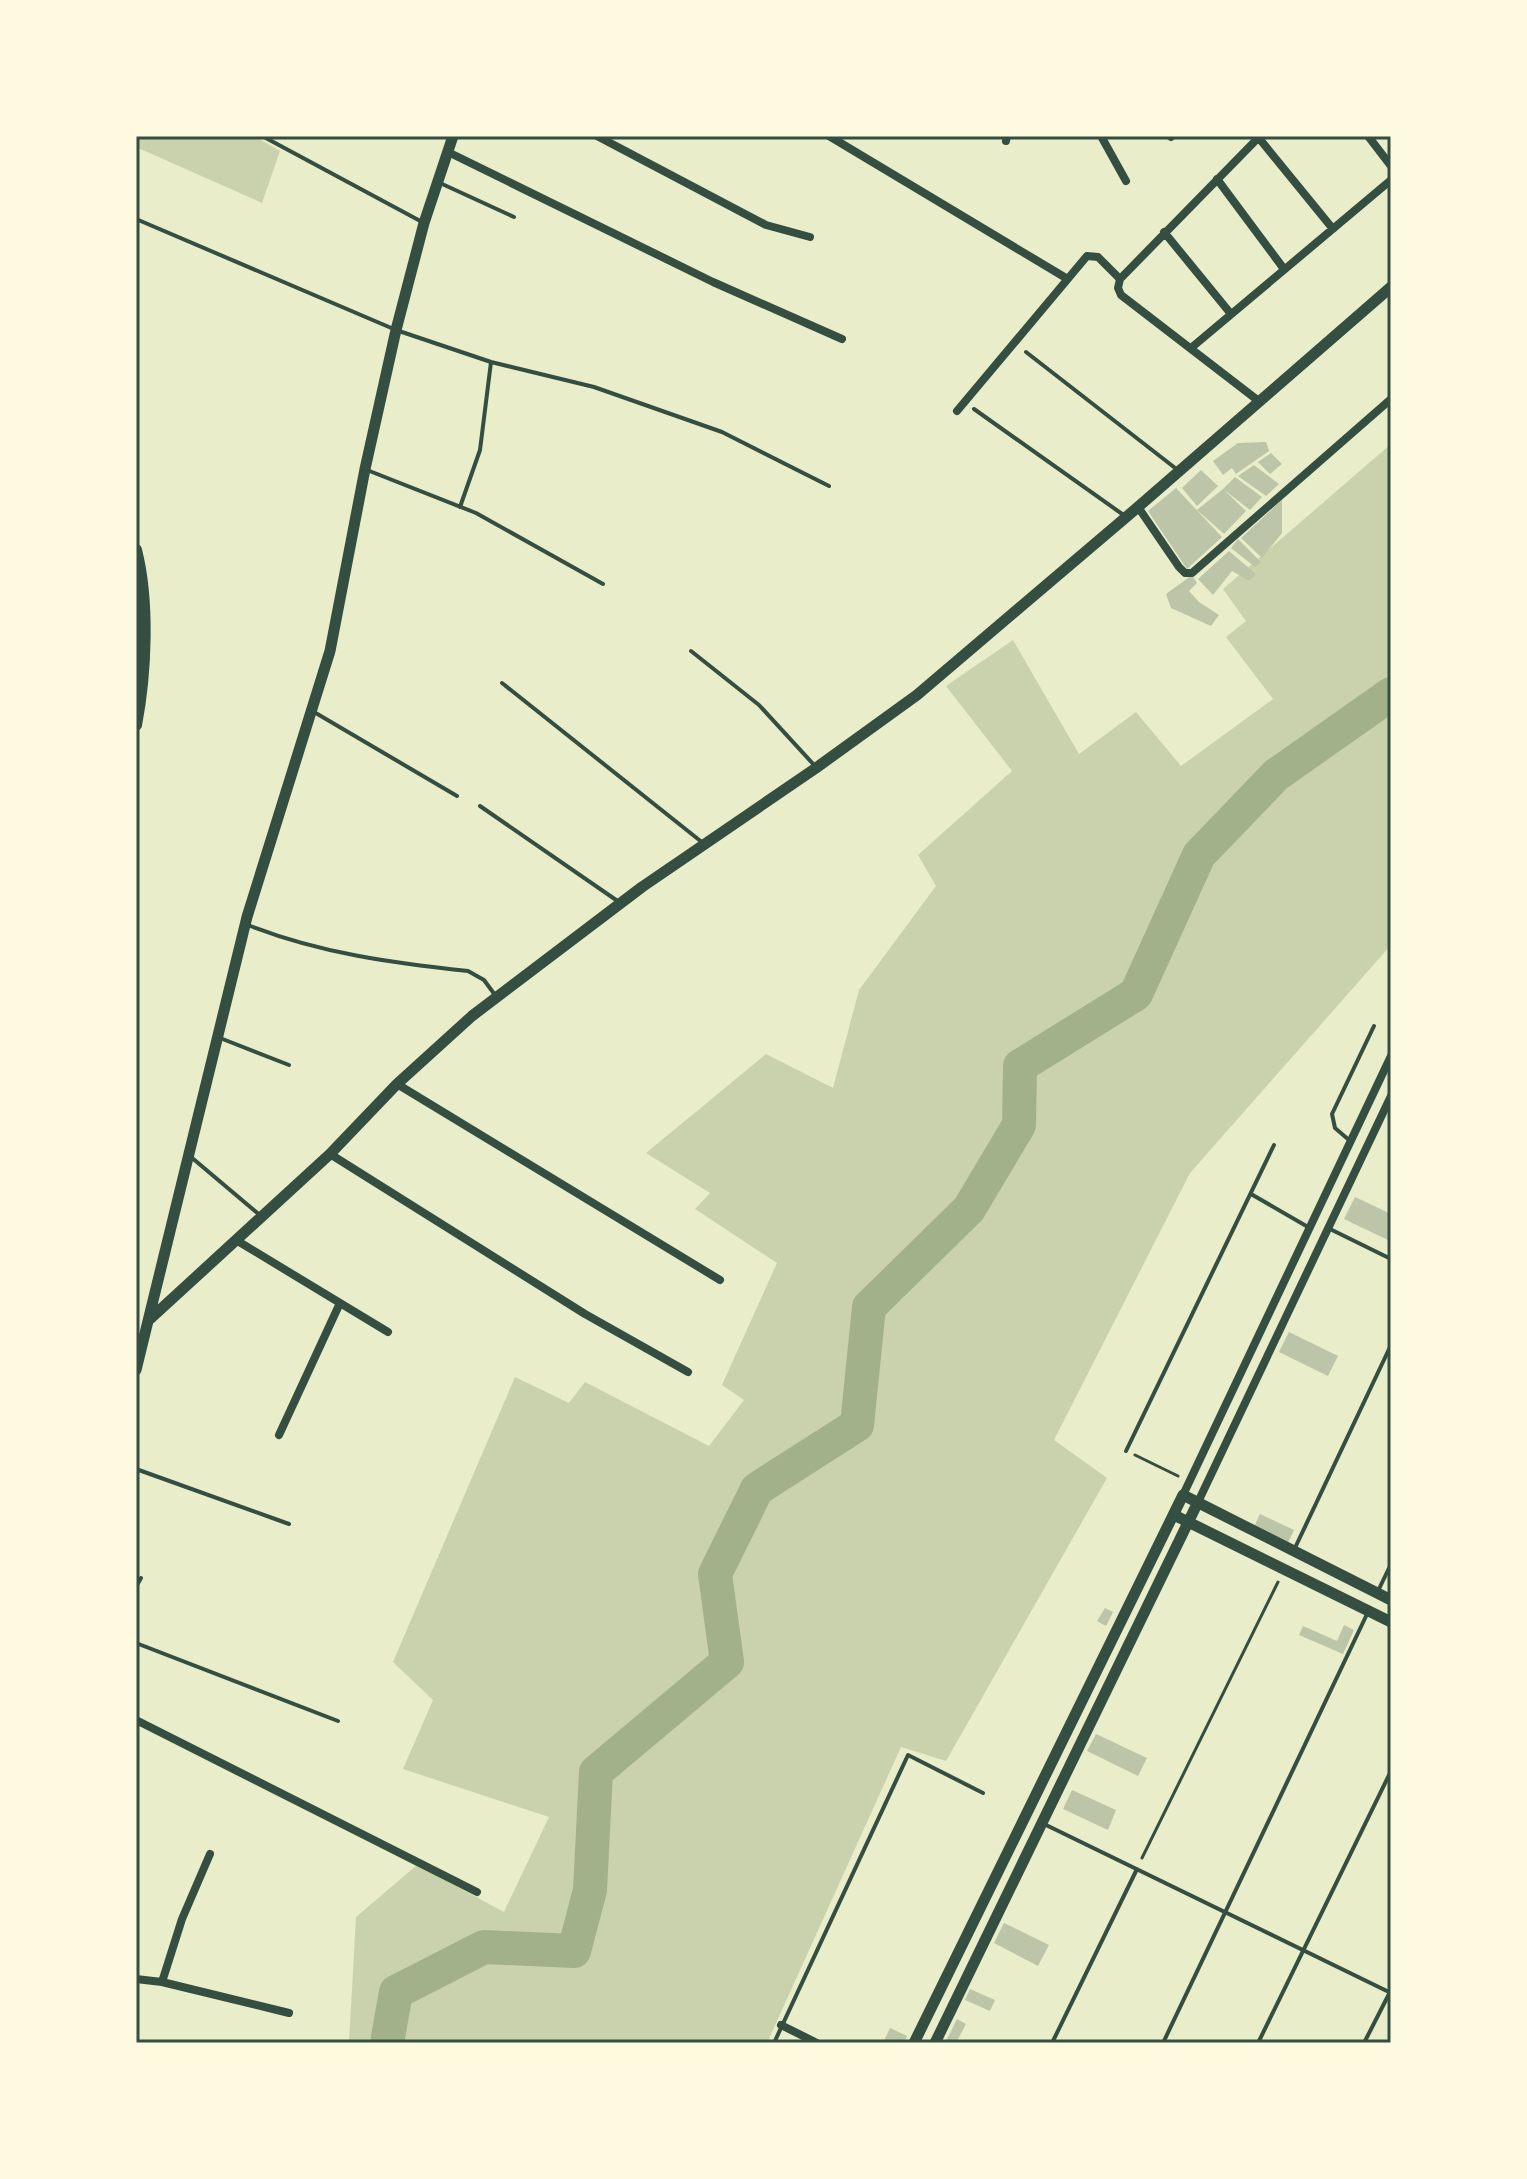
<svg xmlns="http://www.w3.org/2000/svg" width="1527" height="2179" font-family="'Noto Sans',sans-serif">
	<rect width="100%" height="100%" fill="#e9edc9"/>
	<path fill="#cad2ad" d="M 136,136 L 254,136 L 280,151 L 262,203 L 136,147 Z
		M 1391,444 L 1391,945 L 1190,1173 L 1054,1440 L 1107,1478 L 946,1761 L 901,1747 L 767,2043 L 349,2043 L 356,1917 L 417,1865 L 504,1912 L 549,1817 L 403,1769 L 433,1700 L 393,1662 L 515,1377 L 569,1403 L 585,1382 L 709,1446 L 744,1400 L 722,1385 L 777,1263 L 695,1209 L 710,1193 L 646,1153 L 766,1054 L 833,1088 L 859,990 L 936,886 L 918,855 L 1012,771 L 946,686 L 1013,640 L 1079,754 L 1136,712 L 1181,766 L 1273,699 L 1226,637 L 1246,621 L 1223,589 Z"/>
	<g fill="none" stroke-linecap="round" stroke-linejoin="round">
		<path stroke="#a3b18a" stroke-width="34" d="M 387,2043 L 396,1992 L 484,1947 L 574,1951 L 590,1890 L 596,1772 L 727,1662 L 715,1574 L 757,1489 L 857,1425 L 869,1307 L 969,1209 L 1019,1125 L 1020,1066 L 1136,994 L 1199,855 L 1276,775 L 1391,694"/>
	</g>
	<path fill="#bcc5a7" d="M 1266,442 L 1269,451 L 1236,474 L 1232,468 L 1223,475 L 1213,461 L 1238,443 Z
		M 1271,453 L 1282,464 L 1270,474 L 1258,462 Z
		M 1254,465 L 1279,484 L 1266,496 L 1238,476 Z
		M 1201,470 L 1218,486 L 1197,506 L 1182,488 Z
		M 1235,477 L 1262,497 L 1250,510 L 1223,489 Z
		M 1176,488 L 1222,537 L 1187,569 L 1148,511 Z
		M 1223,489 L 1246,511 L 1224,534 L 1197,510 Z
		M 1282,500 L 1282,533 L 1262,558 L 1241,538 Z
		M 1238,539 L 1261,562 L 1255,567 L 1231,548 Z
		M 1229,551 L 1256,574 L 1249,581 L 1232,571 L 1213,595 L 1198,579 Z
		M 1192,575 L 1197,583 L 1189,591 L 1199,602 L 1219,615 L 1211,626 L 1171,608 L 1166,594 Z
		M 1355,1197 L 1391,1214 L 1391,1234 L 1388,1240 L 1344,1219 Z
		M 1289,1332 L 1338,1356 L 1328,1376 L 1279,1352 Z
		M 1260,1514 L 1294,1530 L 1287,1545 L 1253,1529 Z
		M 1105,1608 L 1113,1612 L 1106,1626 L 1097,1621 Z
		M 1344,1625 L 1354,1630 L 1343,1654 L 1299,1635 L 1303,1626 L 1337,1641 Z
		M 1096,1734 L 1147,1758 L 1138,1776 L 1087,1751 Z
		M 1072,1790 L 1116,1810 L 1108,1830 L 1063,1809 Z
		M 1004,1923 L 1049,1945 L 1038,1966 L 994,1943 Z
		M 970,1989 L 995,2000 L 990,2011 L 965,2000 Z
		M 957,2019 L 966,2024 L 956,2043 L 945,2043 Z
		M 890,2028 L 907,2036 L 904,2043 L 883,2043 Z"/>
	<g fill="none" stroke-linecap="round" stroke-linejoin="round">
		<path stroke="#344e41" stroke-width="3" d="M 1135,1455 L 1178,1476
			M 1142,1858 L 1278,1582"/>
		<path stroke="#344e41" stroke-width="4" d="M 264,137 L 424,223
			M 440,183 L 514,217
			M 136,219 L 396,330 L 491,362 L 594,387 L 722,432 L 829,486
			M 1026,352 L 1179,471
			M 974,409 L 1125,516
			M 367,470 L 476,513 L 603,584
			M 460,507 L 480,450 L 491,362
			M 691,651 L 759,705 L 815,766
			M 502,683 L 703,843
			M 314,712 L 457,796
			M 480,806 L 619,902
			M 248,925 C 319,953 392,963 468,971 L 484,980 L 495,995
			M 220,1038 L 289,1065
			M 1349,1140 L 1335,1128 L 1332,1114 L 1374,1026
			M 191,1157 L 261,1216
			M 1251,1194 L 1308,1227
			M 1330,1229 L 1391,1259
			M 1126,1451 L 1274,1145
			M 136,1469 L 289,1524
			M 1294,1550 L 1391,1345
			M 136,1587 L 141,1578
			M 1378,1591 L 1391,1564
			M 136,1643 L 338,1721
			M 1044,1824 L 1391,1993
			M 774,2043 L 908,1755 L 983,1793
			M 1052,2043 L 1137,1869
			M 1163,2043 L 1368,1612
			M 1258,2043 L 1391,1771
			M 1364,2043 L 1391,1990"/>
		<path stroke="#344e41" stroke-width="8" d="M 597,136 L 766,225 L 810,237
			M 829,136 L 1066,278
			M 1101,136 L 1126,181
			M 1170,136 L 1171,137
			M 1260,136 L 1120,279 L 1118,288 L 1121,295 L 1260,402
			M 1368,136 L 1391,166
			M 1258,137 L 1333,229
			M 1006,141 L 1007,136
			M 448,152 L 713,282 L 842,339
			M 1217,179 L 1284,269
			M 1164,232 L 1231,314
			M 1191,348 L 1391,180
			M 957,411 L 1087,256 L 1098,257 L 1120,279
			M 1138,507 L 1179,567 L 1185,573 L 1192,573 L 1391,399
			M 397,1084 L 720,1280
			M 330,1154 L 585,1314 L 688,1372
			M 236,1240 L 388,1332
			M 279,1435 L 340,1303
			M 1183,1495 L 1391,1056
			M 1198,1502 L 1391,1096
			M 136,1720 L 477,1892
			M 136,1979 L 162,1982 L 289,2013
			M 162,1982 L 182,1919 L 210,1854
			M 781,2025 L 817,2043"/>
		<path stroke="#344e41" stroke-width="11" d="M 150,1319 L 330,1154 L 397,1084 L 472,1016 L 642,887 L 816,768 L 917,695 L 1138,507 L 1391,287
			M 136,1370 L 247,917 L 330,651 L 365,469 L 396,330 L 424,223 L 453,136
			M 1174,1515 L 1391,1622
			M 914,2043 L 1183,1495 L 1391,1600
			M 935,2043 L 1198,1502"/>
		<path stroke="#344e41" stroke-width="12" d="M 136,550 C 149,601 146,673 136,725"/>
	</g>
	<rect width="1527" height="2179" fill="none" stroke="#fefae0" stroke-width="276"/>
	<rect x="138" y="138" width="1251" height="1903" fill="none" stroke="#344e41" stroke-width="3"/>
</svg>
